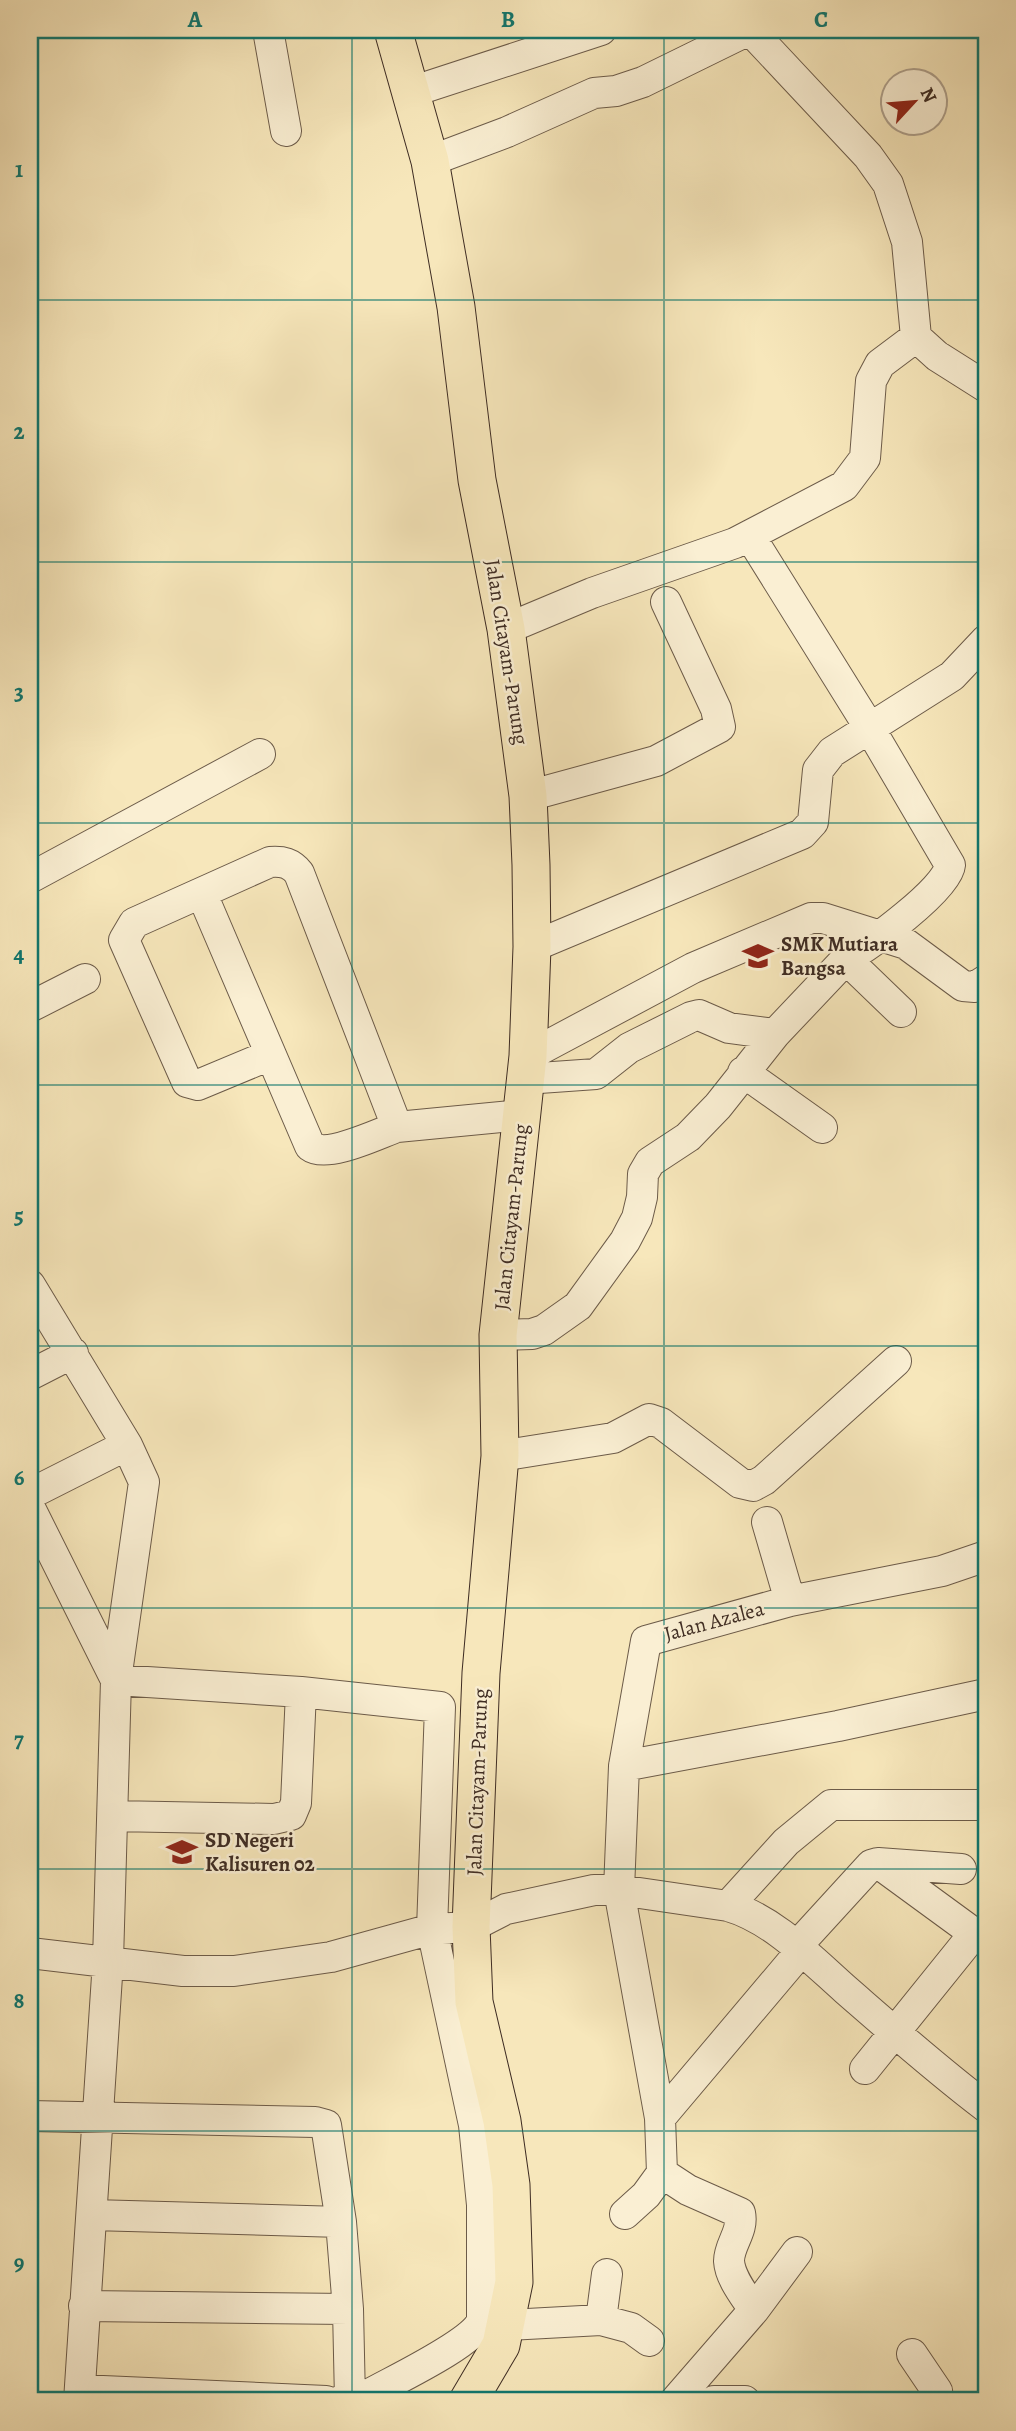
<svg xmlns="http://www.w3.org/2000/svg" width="1016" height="2431" font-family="Alegreya,serif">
	<rect width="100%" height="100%" fill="#f7e7bb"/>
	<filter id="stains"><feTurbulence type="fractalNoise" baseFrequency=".00286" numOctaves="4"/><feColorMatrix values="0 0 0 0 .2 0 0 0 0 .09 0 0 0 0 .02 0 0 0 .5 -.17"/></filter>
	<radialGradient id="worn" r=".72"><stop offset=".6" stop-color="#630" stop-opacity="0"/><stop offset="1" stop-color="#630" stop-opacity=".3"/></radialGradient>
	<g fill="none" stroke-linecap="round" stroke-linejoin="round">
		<g stroke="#6c5b49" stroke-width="32">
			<path id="minor" d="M 268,30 L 286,131
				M 411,92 L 601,30
				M 430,161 L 507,132 L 594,93 L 616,91 L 643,82 L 749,30
				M 916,337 L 937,356 L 986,387
				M 750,536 L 869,727 L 950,865 C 948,889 868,946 846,959
				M 506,629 L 592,593 L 735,543 L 844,486 L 865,458 L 871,381 L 880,364 L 916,337 L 907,242 L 888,184 L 868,156 L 750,30
				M 528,796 L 656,761 L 720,727 L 716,709 L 666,602
				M 30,878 L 260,754
				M 202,894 L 310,1146 C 327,1159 377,1134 397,1127
				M 532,947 L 802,834 L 813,822 L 818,770 L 832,752 L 952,676 L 986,640
				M 30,1007 L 85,979
				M 270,1055 L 198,1085 L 187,1082 L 124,940 L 134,923 L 270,862 C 283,861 291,863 299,873 L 397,1127 L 522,1115
				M 528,1056 L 693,968 L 811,918 L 823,918 L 906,944 L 963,986 L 975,987 L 986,980
				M 743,1072 L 822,1128
				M 525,1079 L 596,1074 L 629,1048 L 691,1017 L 699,1015 L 729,1028 L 775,1034
				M 30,1285 L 127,1445 L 144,1482 L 116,1680
				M 498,1335 L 532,1334 L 544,1330 L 578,1306 L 625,1241 L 637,1218 L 642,1197 L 643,1174 L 650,1162 L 688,1137 L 718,1106 L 775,1034 L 846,959 L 901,1012
				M 30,1375 L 73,1353
				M 500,1456 L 613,1438 L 649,1419 L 661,1423 L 740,1483 L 753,1486 L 764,1480 L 896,1361
				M 30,1494 L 127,1445
				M 30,1508 L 116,1680
				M 767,1522 L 790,1601
				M 624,1766 L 838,1726 L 986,1694
				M 113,1816 L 274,1819 L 291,1815 L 296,1803 L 301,1692
				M 728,1906 L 786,1842 L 831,1805 L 986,1805
				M 796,1947 L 871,1865 L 878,1863
				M 30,1953 L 183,1971 L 234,1971 L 331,1957 L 432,1929 L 471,1927 L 506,1909 L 594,1890 L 619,1890 L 728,1906 C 773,1919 811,1959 846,1990 C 892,2030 937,2070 986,2107
				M 865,2069 L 973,1935 L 971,1931 L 878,1863 L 961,1869
				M 30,2116 L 315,2122 L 326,2125 L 341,2222 L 348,2309 L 350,2400 L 340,2401
				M 660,2118 L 801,1951
				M 662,2173 L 688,2190 L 740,2213 C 744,2231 729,2244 729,2261 C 730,2278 745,2296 754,2310 L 675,2401
				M 625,2214 L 646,2195 L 662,2173 L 660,2118 L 619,1890 L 624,1766 L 646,1641 L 790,1601 L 942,1571 L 986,1556
				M 92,2215 L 341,2222
				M 84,2306 L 348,2309
				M 754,2310 L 797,2252
				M 601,2320 L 631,2328 L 649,2341
				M 508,2325 L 601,2320 L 607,2274
				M 912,2354 L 937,2391 L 932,2401
				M 80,2390 L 326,2401
				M 79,2401 L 108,1961 L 116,1680 L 301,1692 L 440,1707 L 432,1929 L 474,2125 L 482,2205 L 482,2321 C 471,2345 392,2381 366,2396 L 350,2400
				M 714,2401 L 745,2401"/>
		</g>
		<g stroke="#3e2c23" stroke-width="39">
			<path id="major" d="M 393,30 L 430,161 L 456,307 L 477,480 L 506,629 L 528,796 L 531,865 L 532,947 L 528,1056 L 498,1335 L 500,1456 L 481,1673 L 471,1927 L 474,2002 L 502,2121 L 511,2185 L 514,2282 L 501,2345 L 468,2401"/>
		</g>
		<use href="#minor" stroke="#faefd3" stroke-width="30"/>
		<use href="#major" stroke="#f7e7bb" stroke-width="37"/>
	</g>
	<path fill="none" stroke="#0f766e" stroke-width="2" stroke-opacity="0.55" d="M 352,30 L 352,2401M 664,30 L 664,2401M 30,300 L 986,300M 30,562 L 986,562M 30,823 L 986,823M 30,1085 L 986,1085M 30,1346 L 986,1346M 30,1608 L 986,1608M 30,1869 L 986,1869M 30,2131 L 986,2131"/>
	<defs>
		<g id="school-bare" transform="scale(2.415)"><path d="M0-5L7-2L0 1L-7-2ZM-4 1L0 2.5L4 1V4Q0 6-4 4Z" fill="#8f2418" stroke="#faefd3" stroke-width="2.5" paint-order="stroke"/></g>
	</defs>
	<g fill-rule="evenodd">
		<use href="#school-bare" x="758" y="956"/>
		<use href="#school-bare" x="182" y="1852"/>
	</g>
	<g text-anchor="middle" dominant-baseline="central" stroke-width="5" stroke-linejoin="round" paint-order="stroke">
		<g font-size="21" fill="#3e2c23" stroke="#faefd3">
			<text transform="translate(507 652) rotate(81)">Jalan Citayam-Parung</text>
			<text transform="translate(511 1217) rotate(-84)">Jalan Citayam-Parung</text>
			<text transform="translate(714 1621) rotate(-15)">Jalan Azalea</text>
			<text transform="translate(477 1782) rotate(-88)">Jalan Citayam-Parung</text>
		</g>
		<g font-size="21" font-weight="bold" fill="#3e2c23" stroke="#faefd3" text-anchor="start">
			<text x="781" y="944">SMK Mutiara<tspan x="781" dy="24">Bangsa</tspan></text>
			<text x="205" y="1840">SD Negeri<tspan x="205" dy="24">Kalisuren 02</tspan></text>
		</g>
	</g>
	<rect width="1016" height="2431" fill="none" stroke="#f7e7bb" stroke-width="77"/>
	<g transform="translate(914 102) rotate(64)"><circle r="33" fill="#faefd3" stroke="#afa18d" stroke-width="2"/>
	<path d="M0-5L12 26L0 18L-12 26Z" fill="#8f2418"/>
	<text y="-10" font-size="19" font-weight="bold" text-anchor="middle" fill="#3e2c23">N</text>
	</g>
	<rect x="38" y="38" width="940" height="2354" fill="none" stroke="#0f766e" stroke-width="2.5"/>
	<g font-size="23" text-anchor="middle" font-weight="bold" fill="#0f766e">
		<text x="195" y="27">A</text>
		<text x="508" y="27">B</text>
		<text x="821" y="27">C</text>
		<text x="19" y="177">1</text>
		<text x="19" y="439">2</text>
		<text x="19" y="700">3</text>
		<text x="19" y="962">4</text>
		<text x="19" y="1223">5</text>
		<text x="19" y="1485">6</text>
		<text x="19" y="1747">7</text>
		<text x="19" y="2008">8</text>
		<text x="19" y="2270">9</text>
	</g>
	<rect width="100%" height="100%" filter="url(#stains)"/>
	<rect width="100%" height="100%" fill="url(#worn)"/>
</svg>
